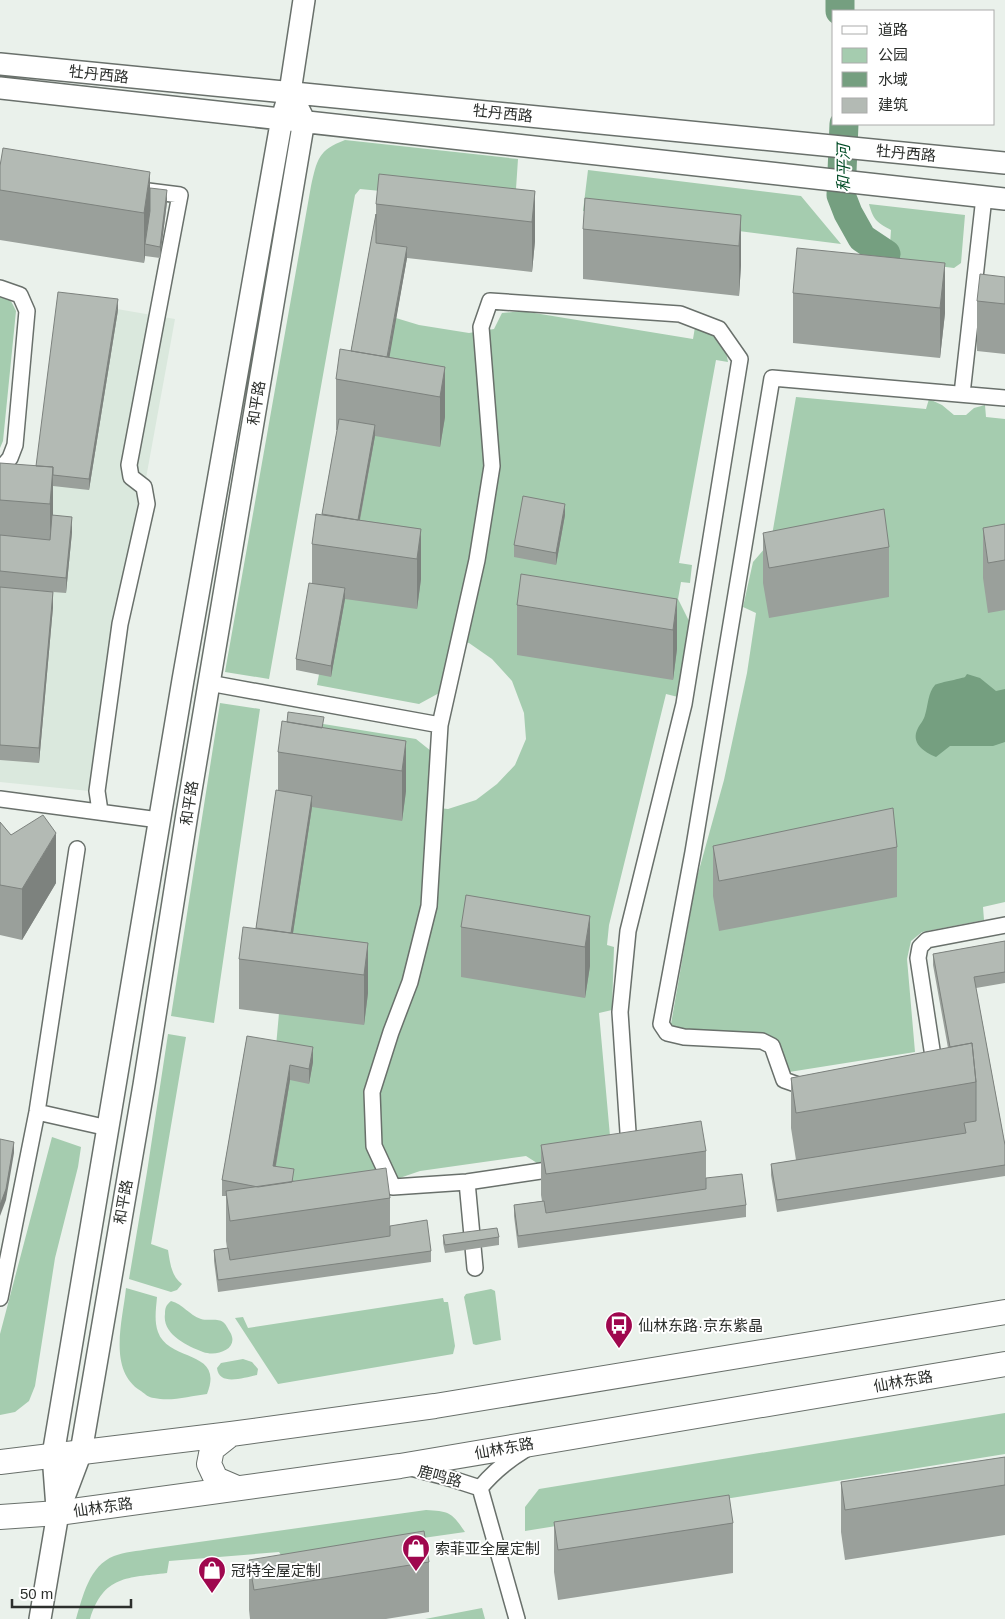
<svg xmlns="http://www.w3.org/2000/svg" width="1005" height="1619" font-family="Helvetica,'Noto Sans SC',sans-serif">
	<rect width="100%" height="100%" fill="#eaf1eb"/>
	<path fill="#dae8dd" d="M 59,299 L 175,319 L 89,791 L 0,782 L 0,535 L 29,538 Z"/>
	<path fill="#a5ccaf" d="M 345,140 L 518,159 L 515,204 L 360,189 L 355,195 L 269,679 L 225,672 L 311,186 C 317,160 318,150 345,140 Z
		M 588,170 L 801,196 L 841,244 L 583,211 Z
		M 869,204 L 965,215 L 961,263 L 954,268 L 889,260 L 891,230 C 876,222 873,219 869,204 Z
		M 0,293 C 9,295 12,303 16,311 L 3,441 L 0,448 Z
		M 522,311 L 693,339 L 695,327 C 716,332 725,340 728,362 L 716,360 L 679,563 L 692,565 L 690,583 L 681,582 L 678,599 L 692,627 L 678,697 L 666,694 L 609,925 L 607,945 L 614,947 L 612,1010 L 599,1013 L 610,1136 L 614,1153 L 537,1163 L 526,1156 L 420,1171 L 359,1192 L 263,1190 L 281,991 L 311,722 L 416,739 L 431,751 L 429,807 L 448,809 L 476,800 L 497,784 L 515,765 L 526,739 L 524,713 L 512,681 L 492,659 L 469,643 L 453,639 L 441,692 L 419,704 L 317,685 L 386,315 L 419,325 L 469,333 L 494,329 L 502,313 Z
		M 796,397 L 926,409 L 929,399 L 942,405 L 954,415 L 966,415 L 974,408 L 985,405 L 986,417 L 1005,419 L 1005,902 L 983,907 L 984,920 L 922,932 L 911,941 L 907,959 L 915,1052 L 789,1072 L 779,1045 L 677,1030 L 671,1024 L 696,881 L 724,780 L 747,673 L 756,613 L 743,607 L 753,562 L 771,541 Z
		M 220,703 L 260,709 L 214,1023 L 171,1016 Z
		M 168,1034 L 186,1037 L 151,1244 L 168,1250 C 170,1262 171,1276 182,1284 L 177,1290 L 171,1292 L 129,1279 L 147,1172 Z
		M 52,1137 L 81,1147 L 78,1167 L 55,1258 L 35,1386 L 29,1401 L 15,1412 L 0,1415 L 0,1334 Z
		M 126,1288 L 157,1297 C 156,1309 154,1321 158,1332 C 169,1363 225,1349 207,1394 C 190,1396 171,1402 154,1398 C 149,1398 145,1394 141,1391 C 107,1370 123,1320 126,1288 Z
		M 491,1289 L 495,1291 L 501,1340 L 476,1345 L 473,1344 L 464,1297 L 466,1294 Z
		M 443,1298 L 444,1302 L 448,1302 L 455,1346 L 453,1354 L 278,1384 L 235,1318 L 243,1317 L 248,1328 Z
		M 171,1301 C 183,1304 189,1315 201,1319 C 208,1321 218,1318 223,1322 C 226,1324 228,1329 230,1332 C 240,1349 217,1357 203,1352 C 187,1346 162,1334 165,1314 C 165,1308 166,1305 171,1301 Z
		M 243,1359 L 252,1362 L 258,1369 L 257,1375 C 245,1377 219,1387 217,1368 L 221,1363 Z
		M 1005,1413 L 1005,1454 L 525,1531 L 525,1507 L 539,1489 Z
		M 426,1510 C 450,1511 452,1513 465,1532 L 283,1558 L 279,1552 L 169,1561 L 167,1573 C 127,1578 104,1575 90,1619 L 76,1619 C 83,1596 89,1566 114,1556 C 124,1552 138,1551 149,1549 Z
		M 482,1608 L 485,1619 L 425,1619 Z"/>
	<path fill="#759f80" d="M 967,674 L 980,678 L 996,691 L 1005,689 L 1005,742 L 993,746 L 950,746 L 936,757 C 924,752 910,743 918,728 C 920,724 924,720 925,715 C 928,706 928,692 935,685 C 937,683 960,679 965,677 Z"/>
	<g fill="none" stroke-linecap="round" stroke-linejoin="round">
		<path stroke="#759f80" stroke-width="29" d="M 840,0 L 840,11
			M 844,124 L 841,195 L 848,213 L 862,238 L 886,254"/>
		<g stroke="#69706b" stroke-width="18">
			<path id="street" d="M 0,288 L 20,295 L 27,311 L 15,445 L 10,458 L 0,470
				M 490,301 L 680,314 L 719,329 L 740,359 L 684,704 L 628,931 L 620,1012 L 629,1147 L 621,1159 L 467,1182 L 393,1187 L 374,1146 L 372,1092 L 391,1032 L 410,982 L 429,906 L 440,725 L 477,560 L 492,466 L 481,327 Z
				M 962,394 L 984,197
				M 209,683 L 440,725
				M 0,799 L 159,820
				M 100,811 L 97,791 L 120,624 L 147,504 L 144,487 L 131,477 L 129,465 L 180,195 L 148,191
				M 928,1064 L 934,1063 L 918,958 L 920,947 L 927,940 L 1005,925
				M 810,1086 L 804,1087 L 784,1080 L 772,1046 L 762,1041 L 684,1037 L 667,1033 L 661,1024 L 693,852 L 772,378 L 1005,398
				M 37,1112 L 108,1128
				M 467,1182 L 475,1268
				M 0,1298 L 37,1112 L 77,849
				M 411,1468 L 449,1478 L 480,1488 C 494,1471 508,1460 526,1449
				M 480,1488 L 517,1619"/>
		</g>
		<g stroke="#69706b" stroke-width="24">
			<path id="secondary" d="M 0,64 L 1005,163
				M 0,88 L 1005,199
				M 57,1508 L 53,1455 L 183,680 L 282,118 L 290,92 L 304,0
				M 40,1619 L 58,1513 L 81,1452 L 144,1085 L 187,814 L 304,120 L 290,92"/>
		</g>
		<g stroke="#69706b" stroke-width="26">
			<path id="primary" d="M 231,1434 L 212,1449 L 209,1464 L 216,1479 L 237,1488
				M 0,1462 L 231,1434 L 435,1406 L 1005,1312
				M 0,1517 L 58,1513 L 400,1466 L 1005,1364"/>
		</g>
		<use href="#street" stroke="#fff" stroke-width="15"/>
		<use href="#secondary" stroke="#fff" stroke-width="21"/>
		<use href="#primary" stroke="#fff" stroke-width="24"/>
	</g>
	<path fill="#9aa09b" d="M 0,166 L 150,188 L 167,202 L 160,258 L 145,256 L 144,263 L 0,240 Z
		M 535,191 L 535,241 L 532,272 L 407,258 L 389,357 L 445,367 L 445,417 L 440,447 L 375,436 L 360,520 L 421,529 L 421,579 L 417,609 L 345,599 L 331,677 L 296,670 L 296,659 L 312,583 L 312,544 L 322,514 L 337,430 L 336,430 L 336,379 L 351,351 L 376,214 L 376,204 Z
		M 741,215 L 741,265 L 739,296 L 583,279 L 583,229 Z
		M 945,263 L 945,313 L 940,358 L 793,343 L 793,293 Z
		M 1005,277 L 1005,354 L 977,351 L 977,301 Z
		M 118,310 L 89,490 L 53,486 L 53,515 L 72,532 L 66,593 L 53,592 L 53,607 L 39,763 L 0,760 L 0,587 L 38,590 L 0,587 L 0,463 L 36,466 Z
		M 565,515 L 556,565 L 514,557 L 514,545 Z
		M 983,528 L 1005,560 L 1005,610 L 988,613 L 983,578 Z
		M 763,533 L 889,547 L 889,597 L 769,618 L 763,583 Z
		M 677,599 L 677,649 L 673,680 L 517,655 L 517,605 Z
		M 324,728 L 406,741 L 406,791 L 402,821 L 312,807 L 293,933 L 368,943 L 368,993 L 364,1025 L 239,1009 L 239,959 L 256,928 L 278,791 L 278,752 Z
		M 0,822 L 11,835 L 56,883 L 22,940 L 0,935 Z
		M 713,846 L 897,847 L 897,897 L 719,931 L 713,896 Z
		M 590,916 L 590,966 L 585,998 L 461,977 L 461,927 Z
		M 1005,941 L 1005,983 L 976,988 L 1005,1145 L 1005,1176 L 777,1212 L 771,1175 L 771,1164 L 796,1160 L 791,1128 L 791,1078 L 948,1048 L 933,965 L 933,954 Z
		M 247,1036 L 313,1062 L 309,1084 L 290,1080 L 276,1166 L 294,1181 L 390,1198 L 390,1226 L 431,1251 L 431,1262 L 218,1292 L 214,1261 L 214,1250 L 227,1248 L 226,1241 L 226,1196 L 222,1196 L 222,1180 Z
		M 541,1145 L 706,1151 L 706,1178 L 746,1205 L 746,1217 L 518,1248 L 514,1216 L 514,1205 L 542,1201 L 541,1195 Z
		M 443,1235 L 499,1237 L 499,1245 L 445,1253 L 443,1243 Z
		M 1005,1457 L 1005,1535 L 845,1560 L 841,1532 L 841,1482 Z
		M 554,1522 L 733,1523 L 733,1573 L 558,1600 L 554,1572 Z
		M 249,1560 L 429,1562 L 429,1612 L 386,1619 L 250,1619 L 249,1610 Z"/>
	<path fill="#7d827e" d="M 150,172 L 150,222 L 145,244 L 145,256 L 144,263 L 144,213 Z
		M 167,190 L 167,202 L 160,258 L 160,247 Z
		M 535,191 L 535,241 L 532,272 L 532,222 Z
		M 741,215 L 741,265 L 739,296 L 739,246 Z
		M 407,247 L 407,258 L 384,388 L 382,387 Z
		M 945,263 L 945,313 L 940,358 L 940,308 Z
		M 118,299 L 118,310 L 89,490 L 89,479 Z
		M 445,367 L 445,417 L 440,447 L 440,397 Z
		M 375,425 L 375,436 L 354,550 L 352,550 Z
		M 53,467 L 53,517 L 50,555 L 50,504 Z
		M 565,504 L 565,515 L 556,565 L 556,553 Z
		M 72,517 L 72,532 L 66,593 L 66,578 Z
		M 421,529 L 421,579 L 417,609 L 417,559 Z
		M 345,588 L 345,599 L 331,677 L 331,666 Z
		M 53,592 L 53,607 L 39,763 L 39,748 Z
		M 677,599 L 677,649 L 673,680 L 673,630 Z
		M 406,741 L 406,791 L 402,821 L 402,771 Z
		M 312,796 L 312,807 L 288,966 L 286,965 Z
		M 56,833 L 56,883 L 22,940 L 22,889 Z
		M 590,916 L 590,966 L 585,998 L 585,947 Z
		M 368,943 L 368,993 L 364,1025 L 364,975 Z
		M 313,1047 L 313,1062 L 309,1084 L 309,1069 Z
		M 290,1065 L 290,1080 L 273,1181 L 273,1166 Z
		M 14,1142 L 14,1153 L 6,1200 L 0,1216 L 0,1205 Z"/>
	<path fill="#b3bab4" stroke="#7d827e" d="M 3,148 L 150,172 L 144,213 L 0,190 L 0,166 Z
		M 379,174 L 535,191 L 532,222 L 376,204 Z
		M 150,188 L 167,190 L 160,247 L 145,244 L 150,211 Z
		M 585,198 L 741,215 L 739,246 L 583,229 Z
		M 376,214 L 376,243 L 407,247 L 387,357 L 351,351 Z
		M 797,248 L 945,263 L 940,308 L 793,293 Z
		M 980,274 L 1005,277 L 1005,304 L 977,301 Z
		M 58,292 L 118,299 L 89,479 L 53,475 L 53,467 L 36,466 Z
		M 340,349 L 445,367 L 440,397 L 336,379 Z
		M 339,419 L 375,425 L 358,520 L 322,514 Z
		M 0,463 L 53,467 L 50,504 L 0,500 Z
		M 523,496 L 565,504 L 556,553 L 514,545 Z
		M 884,509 L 889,547 L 769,568 L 763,533 Z
		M 316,514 L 421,529 L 417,559 L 312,544 Z
		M 52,515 L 72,517 L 66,578 L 0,571 L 0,535 L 50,540 Z
		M 1005,524 L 1005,560 L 988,563 L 983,528 Z
		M 521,574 L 677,599 L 673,630 L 517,605 Z
		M 309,583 L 345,588 L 331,666 L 296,659 Z
		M 0,587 L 53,592 L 39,748 L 0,745 Z
		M 288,712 L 324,717 L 322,728 L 287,722 Z
		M 282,721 L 406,741 L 402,771 L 278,752 Z
		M 276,790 L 312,796 L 291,933 L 256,928 Z
		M 893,808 L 897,847 L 719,881 L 713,846 Z
		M 43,815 L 56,833 L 22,889 L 0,885 L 0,822 L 11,835 Z
		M 466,895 L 590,916 L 585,947 L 461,927 Z
		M 243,927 L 368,943 L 364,975 L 239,959 Z
		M 1005,941 L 1005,972 L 974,977 L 1005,1145 L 1005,1165 L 777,1200 L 771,1164 L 966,1133 L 964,1123 L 976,1121 L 976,1082 L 972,1043 L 950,1047 L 933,954 Z
		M 247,1036 L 313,1047 L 309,1069 L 290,1065 L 273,1166 L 294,1169 L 292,1182 L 258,1187 L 222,1180 Z
		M 972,1043 L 976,1082 L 796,1113 L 791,1078 Z
		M 701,1121 L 706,1151 L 546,1174 L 541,1145 Z
		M 0,1139 L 14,1142 L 6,1189 L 0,1205 Z
		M 386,1168 L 390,1198 L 230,1221 L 226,1191 Z
		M 742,1174 L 746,1205 L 518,1236 L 514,1205 L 544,1201 L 546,1213 L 706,1189 L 706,1178 Z
		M 427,1220 L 431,1251 L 218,1280 L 214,1250 L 228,1248 L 230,1260 L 390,1236 L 390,1226 Z
		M 497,1228 L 499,1237 L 445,1245 L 443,1235 Z
		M 1005,1457 L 1005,1485 L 845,1510 L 841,1482 Z
		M 729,1495 L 733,1523 L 558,1550 L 554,1522 Z
		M 424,1531 L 429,1562 L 254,1590 L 249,1560 Z"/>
	<defs>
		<g id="bus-pin" transform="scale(1.4375)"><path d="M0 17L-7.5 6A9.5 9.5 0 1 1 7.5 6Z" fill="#9f074e" stroke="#fff"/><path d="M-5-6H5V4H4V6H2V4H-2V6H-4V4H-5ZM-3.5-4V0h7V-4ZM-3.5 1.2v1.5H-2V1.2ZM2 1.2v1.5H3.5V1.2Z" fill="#fff"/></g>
		<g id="shop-pin" transform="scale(1.4375)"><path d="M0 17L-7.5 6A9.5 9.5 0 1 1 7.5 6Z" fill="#9f074e" stroke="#fff"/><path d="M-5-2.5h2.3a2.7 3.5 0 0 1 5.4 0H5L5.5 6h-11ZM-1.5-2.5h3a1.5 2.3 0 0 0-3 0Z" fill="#fff"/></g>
	</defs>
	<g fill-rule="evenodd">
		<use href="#bus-pin" x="619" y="1325"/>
		<use href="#shop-pin" x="416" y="1548"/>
		<use href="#shop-pin" x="212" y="1570"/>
	</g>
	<g text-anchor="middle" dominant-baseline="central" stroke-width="4" stroke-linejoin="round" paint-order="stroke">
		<g font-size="15" fill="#2c2f2c" stroke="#fff">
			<text transform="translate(99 74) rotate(6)">牡丹西路</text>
			<text transform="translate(503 113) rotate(6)">牡丹西路</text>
			<text transform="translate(906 153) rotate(5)">牡丹西路</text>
			<text transform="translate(256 403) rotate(-81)">和平路</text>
			<text transform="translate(189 803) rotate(-81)">和平路</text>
			<text transform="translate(123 1202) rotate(-80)">和平路</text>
			<text transform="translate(903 1381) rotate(-10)">仙林东路</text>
			<text transform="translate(504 1448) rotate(-10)">仙林东路</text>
			<text transform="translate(440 1476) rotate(15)">鹿鸣路</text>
			<text transform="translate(103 1507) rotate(-8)">仙林东路</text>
		</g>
		<g font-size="15" fill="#2c2f2c" stroke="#fff" text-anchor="start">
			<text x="638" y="1325">仙林东路·京东紫晶</text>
			<text x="435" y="1548">索菲亚全屋定制</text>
			<text x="231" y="1570">冠特全屋定制</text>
		</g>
		<g font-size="16" font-style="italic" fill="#014c25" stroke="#fff">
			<text transform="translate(843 168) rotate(-90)">和平河</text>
		</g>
	</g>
	<rect x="832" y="10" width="162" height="115" fill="#ffffff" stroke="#abacab"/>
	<rect x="842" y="26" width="25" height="8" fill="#ffffff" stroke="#abacab"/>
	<text x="878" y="35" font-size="15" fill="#2c2f2c">道路</text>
	<rect x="842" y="48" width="25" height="15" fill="#a5ccaf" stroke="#abacab"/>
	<text x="878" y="60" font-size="15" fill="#2c2f2c">公园</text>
	<rect x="842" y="72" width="25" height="15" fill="#759f80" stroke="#abacab"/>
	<text x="878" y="85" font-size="15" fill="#2c2f2c">水域</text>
	<rect x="842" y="98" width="25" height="15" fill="#b3bab4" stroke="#abacab"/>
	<text x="878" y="110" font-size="15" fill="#2c2f2c">建筑</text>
	<path d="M12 1599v8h119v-8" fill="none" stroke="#2c2f2c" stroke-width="2.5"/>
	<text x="20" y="1599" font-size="15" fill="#2c2f2c" stroke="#ffffff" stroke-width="4" paint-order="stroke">50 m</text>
</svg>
